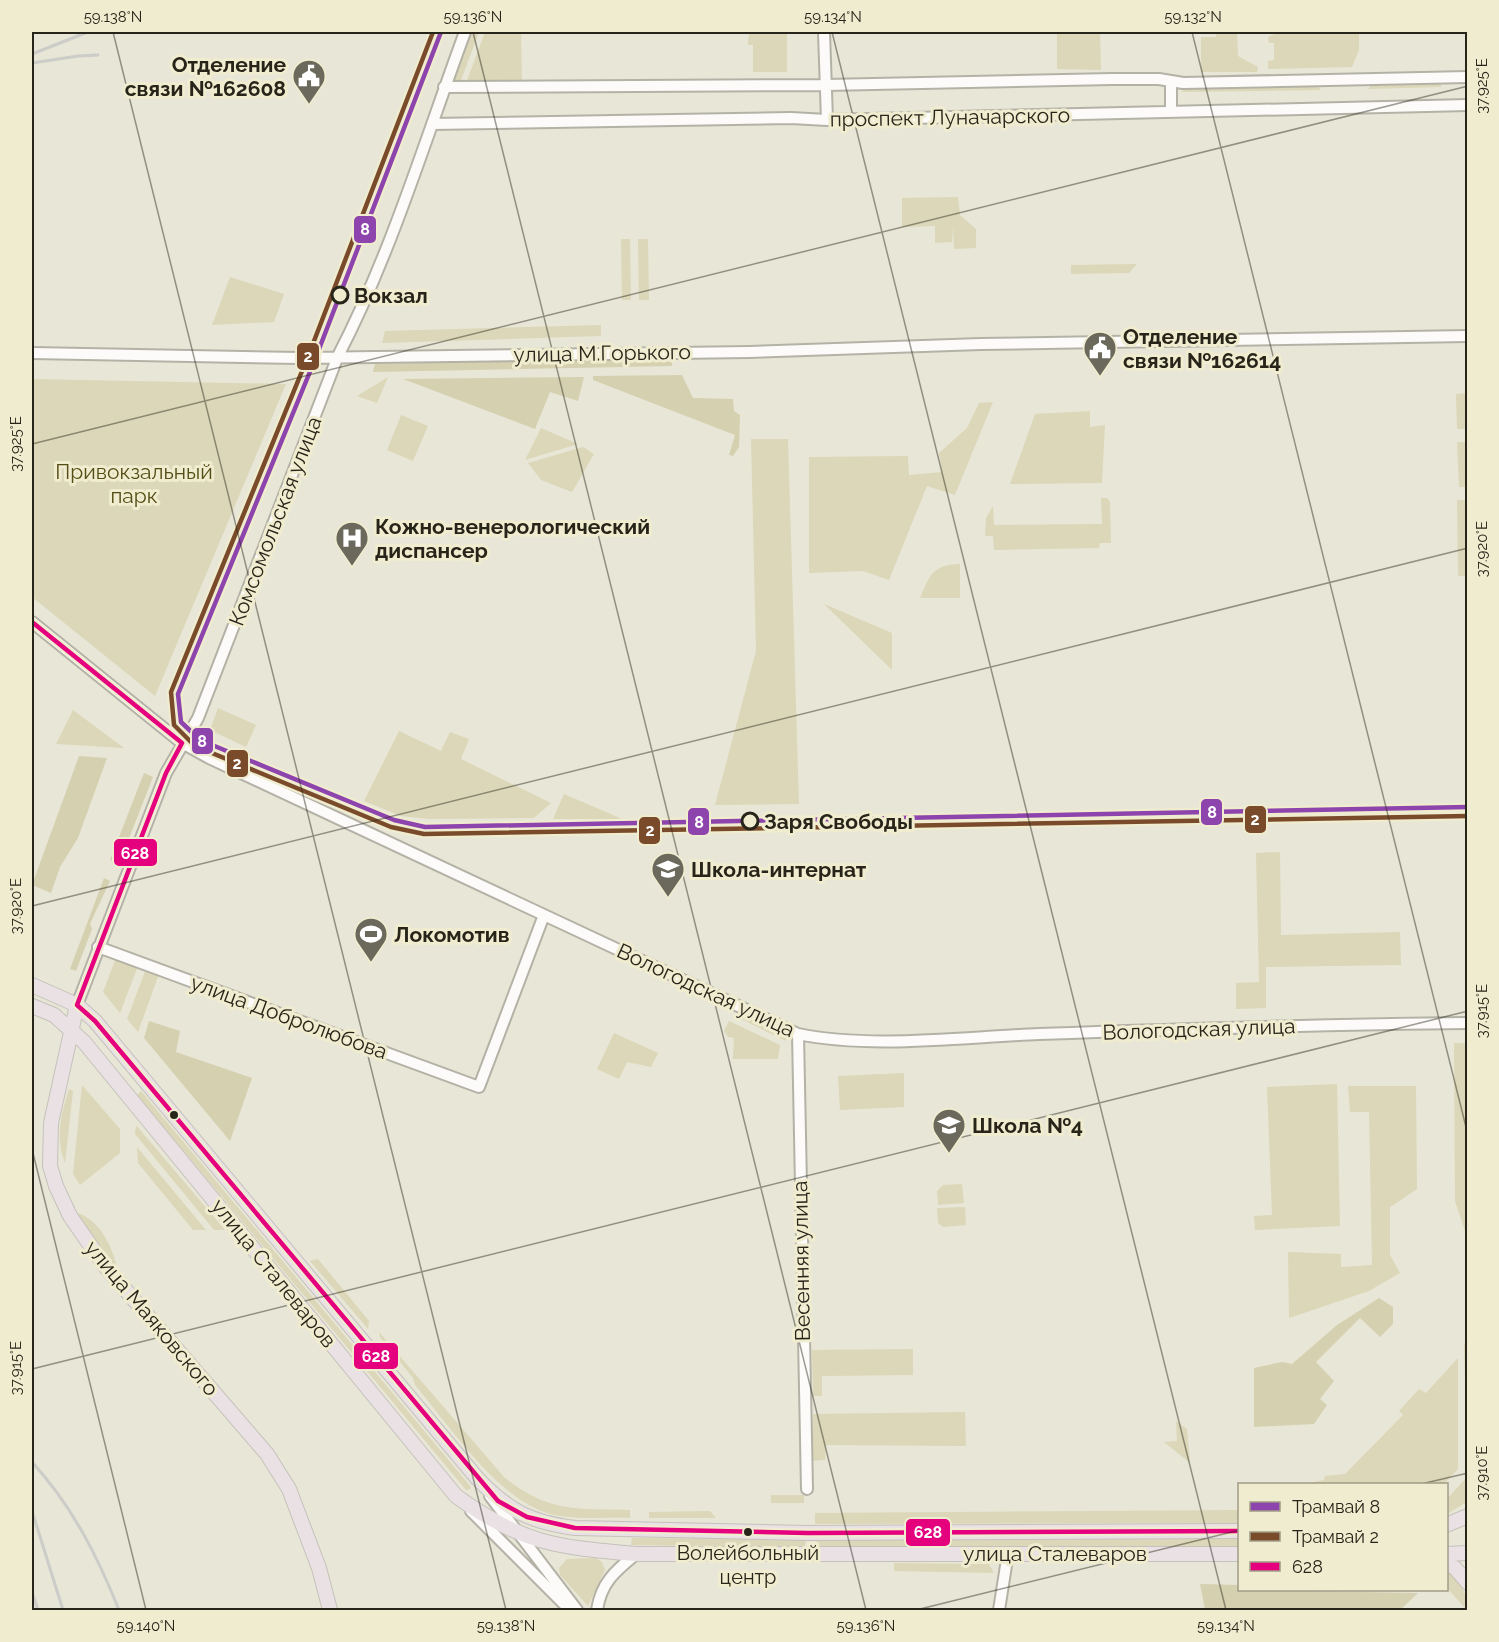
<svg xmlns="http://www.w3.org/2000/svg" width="1499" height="1642" font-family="Raleway,sans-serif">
	<rect width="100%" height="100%" fill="#e8e6d7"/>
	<path fill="#dbd7b8" d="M 468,32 L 479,32 L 460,83 L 448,83 Z
		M 485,32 L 521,32 L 522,83 L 466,83 Z
		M 749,32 L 787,32 L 787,72 L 753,72 L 753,45 L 748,45 Z
		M 1057,32 L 1100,32 L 1101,70 L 1057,69 Z
		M 1216,32 L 1242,32 L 1237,33 L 1238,56 L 1258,67 L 1257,72 L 1201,72 L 1201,37 L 1216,37 Z
		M 1279,32 L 1374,32 L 1359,32 L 1359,50 L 1352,67 L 1268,69 L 1268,61 L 1274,60 L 1274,43 L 1269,43 L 1268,37 Z
		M 1441,82 L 1441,87 L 1368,89 L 1373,83 Z
		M 1316,84 L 1321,90 L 1181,92 L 1188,87 Z
		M 958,197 L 960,215 L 976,229 L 976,248 L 954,249 L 953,226 L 952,242 L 935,243 L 935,226 L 902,227 L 902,198 Z
		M 621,239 L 630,239 L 631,300 L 622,300 Z
		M 638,239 L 648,239 L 649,300 L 639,300 Z
		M 1137,264 L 1129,273 L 1071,274 L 1071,265 Z
		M 230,277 L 284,294 L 274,322 L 212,325 Z
		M 601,325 L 601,336 L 382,343 L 385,331 Z
		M 388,377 L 377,403 L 357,396 Z
		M 32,379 L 286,384 L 155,696 L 32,597 Z
		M 1467,393 L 1467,429 L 1457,429 L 1456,394 Z
		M 993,402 L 955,495 L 927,486 L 889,580 L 863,571 L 809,573 L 809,457 L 908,456 L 909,475 L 942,472 L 939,453 L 967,428 L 979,403 Z
		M 1090,411 L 1090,427 L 1105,425 L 1102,483 L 1010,484 L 1035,414 Z
		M 401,415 L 428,426 L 413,461 L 387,450 Z
		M 541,428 L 578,444 L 525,460 Z
		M 751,439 L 788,439 L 799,804 L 715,805 L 756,651 Z
		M 1457,442 L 1467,442 L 1467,487 L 1459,487 Z
		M 583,447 L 594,454 L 572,492 L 541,480 L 528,463 Z
		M 1101,498 L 1107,498 L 1110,502 L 1111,543 L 1100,543 L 1099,548 L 994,550 L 993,536 L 985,536 L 986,518 L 993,506 L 994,525 L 1102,524 Z
		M 1457,500 L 1467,500 L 1467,576 L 1458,576 Z
		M 960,564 L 960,598 L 920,598 C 930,575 932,565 960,564 Z
		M 824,604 L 892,633 L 892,670 Z
		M 218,708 L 256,725 L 246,747 L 210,730 Z
		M 73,710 L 124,748 L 56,744 Z
		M 399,731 L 441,751 L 450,732 L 469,739 L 461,759 L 551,803 L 534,818 L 430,819 L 401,816 L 364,801 Z
		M 564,794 L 622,819 L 553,819 Z
		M 1280,852 L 1281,935 L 1400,932 L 1401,965 L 1266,967 L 1266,1008 L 1236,1009 L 1236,983 L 1259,982 L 1256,853 Z
		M 116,958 L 138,966 L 120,1013 L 103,992 Z
		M 146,969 L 159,974 L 138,1032 L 127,1019 Z
		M 741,1013 L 785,1034 L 786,1041 L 735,1016 Z
		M 729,1021 L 780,1045 L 778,1059 L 733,1059 L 734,1038 L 728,1037 L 724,1031 Z
		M 614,1033 L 658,1053 L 651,1067 L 627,1062 L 619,1079 L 597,1069 Z
		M 1454,1043 L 1467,1043 L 1467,1237 L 1455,1201 Z
		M 904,1073 L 904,1107 L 840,1110 L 838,1076 Z
		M 1337,1084 L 1340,1226 L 1255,1230 L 1254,1216 L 1272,1215 L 1267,1087 Z
		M 82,1085 L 120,1129 L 120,1153 L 80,1185 L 73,1174 Z
		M 1348,1086 L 1416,1086 L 1417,1189 L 1390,1207 L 1390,1255 L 1400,1273 L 1369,1291 L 1289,1318 L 1288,1252 L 1341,1254 L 1341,1267 L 1372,1265 L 1369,1112 L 1350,1112 Z
		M 69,1089 L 73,1091 L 65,1163 C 55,1138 61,1114 69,1089 Z
		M 141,1091 L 471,1487 L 470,1489 L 466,1490 L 137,1095 Z
		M 136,1125 L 225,1230 L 214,1230 L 135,1134 Z
		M 137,1147 L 206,1230 L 193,1230 L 138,1163 Z
		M 962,1184 L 964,1203 L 938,1205 L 937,1191 L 943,1185 Z
		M 965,1207 L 966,1225 L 943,1227 L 938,1223 L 937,1208 Z
		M 78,1213 C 100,1221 112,1246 117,1267 L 114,1269 L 75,1214 Z
		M 318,1259 L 369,1321 L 368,1329 L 310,1261 Z
		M 379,1332 L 504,1477 C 549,1513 576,1508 630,1510 L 630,1518 C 603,1517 570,1521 544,1512 C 494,1494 449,1425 415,1385 L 413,1378 L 380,1337 Z
		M 1467,1339 L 1467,1460 L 1464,1344 Z
		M 913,1349 L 913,1375 L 822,1376 L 822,1396 L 813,1396 L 812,1350 Z
		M 1458,1358 L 1458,1469 L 1444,1484 L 1305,1484 L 1324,1480 L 1325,1476 L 1345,1474 L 1403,1415 L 1399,1411 L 1419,1389 L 1426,1393 Z
		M 965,1412 L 966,1446 L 826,1445 L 825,1460 L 812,1461 L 813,1414 Z
		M 1176,1421 L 1187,1429 L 1190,1463 L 1164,1442 L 1177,1441 Z
		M 1467,1477 L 1467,1502 L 1447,1514 L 1447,1499 Z
		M 771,1495 L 804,1495 L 804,1503 L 771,1503 Z
		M 1239,1510 L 1239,1523 L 815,1524 L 815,1513 Z
		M 710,1511 L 716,1518 L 649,1518 L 649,1512 Z
		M 632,1538 L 806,1539 L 805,1547 L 631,1545 Z
		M 1239,1539 L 1240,1548 L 816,1547 L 816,1540 Z
		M 595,1558 L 602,1562 L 605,1570 L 588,1606 L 560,1575 L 559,1568 L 567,1559 Z
		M 894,1563 L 989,1564 L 994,1573 L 894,1571 Z
		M 1446,1570 C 1459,1579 1467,1592 1467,1607 L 1464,1607 L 1447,1588 Z"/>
	<path fill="#d5d0af" d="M 664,358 L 672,361 L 672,366 L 373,372 L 375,364 Z
		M 682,375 L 693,398 L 733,399 L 734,411 L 740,415 L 739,447 L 733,456 L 729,455 L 735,435 L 593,380 L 593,376 Z
		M 584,377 L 578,401 L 550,392 L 535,429 L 403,379 Z
		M 79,756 L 107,758 L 78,838 L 60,867 L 51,893 L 32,885 Z
		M 144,773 L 153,777 L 119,864 L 110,860 Z
		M 104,878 L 110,881 L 90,924 L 92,929 L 76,971 L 70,969 Z
		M 149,1021 L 180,1031 L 176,1052 L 252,1078 L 230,1141 L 144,1038 Z
		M 1379,1298 L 1393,1307 L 1393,1324 L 1380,1337 L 1360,1318 L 1316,1362 L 1334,1381 L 1320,1399 L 1327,1405 L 1314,1424 L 1254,1427 L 1254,1368 L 1282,1362 L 1292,1364 L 1337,1325 Z
		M 1200,1584 L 1239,1585 L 1240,1590 L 1418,1593 L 1400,1610 L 1205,1610 Z"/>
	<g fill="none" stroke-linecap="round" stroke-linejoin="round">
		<g stroke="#b4b2a6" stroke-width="14">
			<path id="minor" d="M 824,32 L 827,120
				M 1171,82 L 1171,112
				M 444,87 L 826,85 L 1112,79 L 1159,79 L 1183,83 L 1468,77
				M 432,124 L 791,118 L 827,120 L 1468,105
				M 32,353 L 300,358 L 750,352 L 981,344 L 1468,336
				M 32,622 L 182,743 L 209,758 L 798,1034 C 871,1049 963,1037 1039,1034 C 1182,1029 1325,1024 1468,1023
				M 98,947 L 479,1087 L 544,915
				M 77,1005 L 166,773 L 198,718 L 338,356 C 391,254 425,140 465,32
				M 798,1034 L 807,1489
				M 490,1496 L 577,1610
				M 471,1511 L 570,1610
				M 597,1610 C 601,1583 615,1571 636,1554
				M 999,1610 L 1008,1553"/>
		</g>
		<g stroke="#c4c2ba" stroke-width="16">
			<path id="major" d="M 32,985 L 77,1005 L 95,1021 L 477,1478 C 508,1511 530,1522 575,1528 L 808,1533 L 1240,1531
				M 77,1005 L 51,1123 L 50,1166 L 56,1186 L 70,1216 L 104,1265 L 267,1454 L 289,1489 L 319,1568 L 330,1610
				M 32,1006 L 54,1015 L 84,1042 L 456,1496 C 522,1544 556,1547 636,1554 L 1240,1554
				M 1446,1525 L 1468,1516
				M 1446,1554 L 1468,1553
				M 1446,1563 L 1455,1568 L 1468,1583"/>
		</g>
		<use href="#minor" stroke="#fcfbf9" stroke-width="10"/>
		<use href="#major" stroke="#eae1e5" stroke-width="14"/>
		<path stroke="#ccccc8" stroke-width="3" d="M 32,54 L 88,32
			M 32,63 L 78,56 L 98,55
			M 32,1462 C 72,1506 97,1555 119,1610
			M 32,1511 L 63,1610
			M 32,1592 L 38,1610"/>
		<g stroke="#f0eccf" stroke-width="9">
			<path id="bus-1" d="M 32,622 L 182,743 L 166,773 L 77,1005 L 95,1021 L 498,1501 L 527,1517 L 575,1528 L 808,1533 L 1240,1531"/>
		</g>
		<use href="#bus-1" stroke="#e5007d" stroke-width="4.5"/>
		<g stroke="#f0eccf" stroke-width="9">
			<path id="tram-1" d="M 441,32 L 316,357 L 178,694 L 181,722 L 200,740 L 394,820 L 425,827 L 1468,807"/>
		</g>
		<g stroke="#f0eccf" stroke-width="9">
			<path id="tram-2" d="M 433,32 L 309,354 L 171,692 L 174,725 L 195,746 L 391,827 L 424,834 L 1468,816"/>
		</g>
		<use href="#tram-1" stroke="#8e44ad" stroke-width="4.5"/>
		<use href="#tram-2" stroke="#7a4b2a" stroke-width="4.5"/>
	</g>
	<path fill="none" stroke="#27251a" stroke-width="1.5" stroke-opacity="0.45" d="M 113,32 L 506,1610M 473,32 L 866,1610M 832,32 L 1226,1610M 1192,32 L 1468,1135M 32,444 L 1468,86M 32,906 L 1468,548M 32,1149 L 146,1610M 32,1369 L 1468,1011M 1421,1484 L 1468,1473M 916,1610 L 1240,1530"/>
	<defs>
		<g id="civic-pin" transform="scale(1.725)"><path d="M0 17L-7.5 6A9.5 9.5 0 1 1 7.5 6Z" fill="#6b695c" stroke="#f0eccf"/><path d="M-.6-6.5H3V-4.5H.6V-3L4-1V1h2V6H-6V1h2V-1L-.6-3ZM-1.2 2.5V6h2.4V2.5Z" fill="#fff"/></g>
		<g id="hospital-pin" transform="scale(1.725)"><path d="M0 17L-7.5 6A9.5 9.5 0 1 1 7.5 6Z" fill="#6b695c" stroke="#f0eccf"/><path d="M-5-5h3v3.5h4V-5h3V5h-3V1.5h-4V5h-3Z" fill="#fff"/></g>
		<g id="school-pin" transform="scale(1.725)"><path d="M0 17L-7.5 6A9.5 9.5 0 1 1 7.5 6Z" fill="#6b695c" stroke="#f0eccf"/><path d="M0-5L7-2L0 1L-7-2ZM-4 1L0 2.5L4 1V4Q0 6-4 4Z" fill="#fff"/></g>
		<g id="stadium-pin" transform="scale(1.725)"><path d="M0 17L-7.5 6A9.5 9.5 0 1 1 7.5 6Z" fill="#6b695c" stroke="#f0eccf"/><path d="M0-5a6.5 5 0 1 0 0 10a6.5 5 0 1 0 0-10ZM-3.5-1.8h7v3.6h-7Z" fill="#fff"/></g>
	</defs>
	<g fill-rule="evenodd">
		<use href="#civic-pin" x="309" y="76"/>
		<use href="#civic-pin" x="1100" y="348"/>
		<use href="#hospital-pin" x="352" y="538"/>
		<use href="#school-pin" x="668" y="869"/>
		<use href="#stadium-pin" x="371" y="934"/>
		<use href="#school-pin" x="949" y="1125"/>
	</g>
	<g fill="#f0eccf" stroke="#27251a" stroke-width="3">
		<circle cx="340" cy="295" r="8"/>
		<circle cx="750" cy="821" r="8"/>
	</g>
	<g fill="#27251a" stroke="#f0eccf" stroke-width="2">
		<circle cx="174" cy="1115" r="5"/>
		<circle cx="748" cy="1532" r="5"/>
	</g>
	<g text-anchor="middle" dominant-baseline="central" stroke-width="6" stroke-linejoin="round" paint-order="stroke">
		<g font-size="20" fill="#27251a" stroke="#f0eccf">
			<text x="748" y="1553">Волейбольный<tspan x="748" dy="24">центр</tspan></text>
		</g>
		<g font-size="21" font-weight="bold" fill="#27251a" stroke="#f0eccf" text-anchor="start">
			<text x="286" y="64" text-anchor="end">Отделение<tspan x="286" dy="24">связи №162608</tspan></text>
			<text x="1123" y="336">Отделение<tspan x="1123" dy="24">связи №162614</tspan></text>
			<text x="375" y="526">Кожно-венерологический<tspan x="375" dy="24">диспансер</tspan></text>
			<text x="691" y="869">Школа-интернат</text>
			<text x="394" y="934">Локомотив</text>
			<text x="972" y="1125">Школа №4</text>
		</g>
		<g font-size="21" fill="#27251a" stroke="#f0eccf">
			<text transform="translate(950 117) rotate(-1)">проспект Луначарского</text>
			<text transform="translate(602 353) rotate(-1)">улица М.Горького</text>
			<text transform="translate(275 521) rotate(-69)">Комсомольская улица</text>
			<text transform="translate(706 990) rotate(25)">Вологодская улица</text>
			<text transform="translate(289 1017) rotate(20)">улица Добролюбова</text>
			<text transform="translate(1199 1029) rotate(-2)">Вологодская улица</text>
			<text transform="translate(801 1261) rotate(-91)">Весенняя улица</text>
			<text transform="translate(274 1273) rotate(51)">улица Сталеваров</text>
			<text transform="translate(152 1318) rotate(50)">улица Маяковского</text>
			<text x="1055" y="1553">улица Сталеваров</text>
		</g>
		<g font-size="21" font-weight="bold" fill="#27251a" stroke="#f0eccf" text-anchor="start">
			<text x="354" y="295">Вокзал</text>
			<text x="764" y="821">Заря Свободы</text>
		</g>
		<g font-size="21" fill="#554d15" stroke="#f0eccf">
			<text x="134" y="471">Привокзальный<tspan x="134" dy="24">парк</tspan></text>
		</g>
	</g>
	<g stroke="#f0eccf" stroke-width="2">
		<rect x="353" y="215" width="24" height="29" rx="6" fill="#8e44ad"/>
		<rect x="296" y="342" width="24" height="29" rx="6" fill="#7a4b2a"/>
		<rect x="191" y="727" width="23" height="28" rx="6" fill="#8e44ad"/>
		<rect x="226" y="749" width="23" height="29" rx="6" fill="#7a4b2a"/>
		<rect x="1200" y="798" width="23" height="28" rx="6" fill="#8e44ad"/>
		<rect x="1244" y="805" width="23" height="29" rx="6" fill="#7a4b2a"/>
		<rect x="687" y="807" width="23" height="29" rx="6" fill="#8e44ad"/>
		<rect x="638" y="816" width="23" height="29" rx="6" fill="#7a4b2a"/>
		<rect x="113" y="838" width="45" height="29" rx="6" fill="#e5007d"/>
		<rect x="353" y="1342" width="46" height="28" rx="6" fill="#e5007d"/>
		<rect x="905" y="1518" width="46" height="29" rx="6" fill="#e5007d"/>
	</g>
	<g font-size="16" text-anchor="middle" font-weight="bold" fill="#fff">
		<text x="365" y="235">8</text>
		<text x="308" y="362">2</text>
		<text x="202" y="747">8</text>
		<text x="237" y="769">2</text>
		<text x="1212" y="818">8</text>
		<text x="1255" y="825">2</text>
		<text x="699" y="828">8</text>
		<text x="650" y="836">2</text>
		<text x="135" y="859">628</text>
		<text x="376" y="1362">628</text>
		<text x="928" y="1538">628</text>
	</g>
	<rect width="1499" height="1642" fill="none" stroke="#f0eccf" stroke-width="66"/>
	<rect x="1238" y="1483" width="210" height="108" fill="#f0eccf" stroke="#a09c87" stroke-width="1.5"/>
	<rect x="1250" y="1502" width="30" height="9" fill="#8e44ad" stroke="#a09c87" stroke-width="1.5"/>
	<text x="1292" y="1513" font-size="18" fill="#27251a">Трамвай 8</text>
	<rect x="1250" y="1532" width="30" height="9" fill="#7a4b2a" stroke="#a09c87" stroke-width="1.5"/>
	<text x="1292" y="1543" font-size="18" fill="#27251a">Трамвай 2</text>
	<rect x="1250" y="1562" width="30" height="9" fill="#e5007d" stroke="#a09c87" stroke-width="1.5"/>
	<text x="1292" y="1573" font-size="18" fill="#27251a">628</text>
	<rect x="33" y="33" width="1433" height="1576" fill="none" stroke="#27251a" stroke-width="2"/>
	<g font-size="15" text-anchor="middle" fill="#27251a">
		<text x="113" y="22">59.138°N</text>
		<text x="473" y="22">59.136°N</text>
		<text x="833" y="22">59.134°N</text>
		<text x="1193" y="22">59.132°N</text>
		<text transform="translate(1482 86) rotate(-90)" y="5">37.925°E</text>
		<text transform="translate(16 444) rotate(-90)" y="5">37.925°E</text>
		<text transform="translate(1482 549) rotate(-90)" y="5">37.920°E</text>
		<text transform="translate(16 906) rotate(-90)" y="5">37.920°E</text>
		<text transform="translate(1482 1011) rotate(-90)" y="5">37.915°E</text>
		<text transform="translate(16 1368) rotate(-90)" y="5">37.915°E</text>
		<text transform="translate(1482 1473) rotate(-90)" y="5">37.910°E</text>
		<text x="146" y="1631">59.140°N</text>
		<text x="506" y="1631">59.138°N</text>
		<text x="866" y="1631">59.136°N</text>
		<text x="1226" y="1631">59.134°N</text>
	</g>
</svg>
